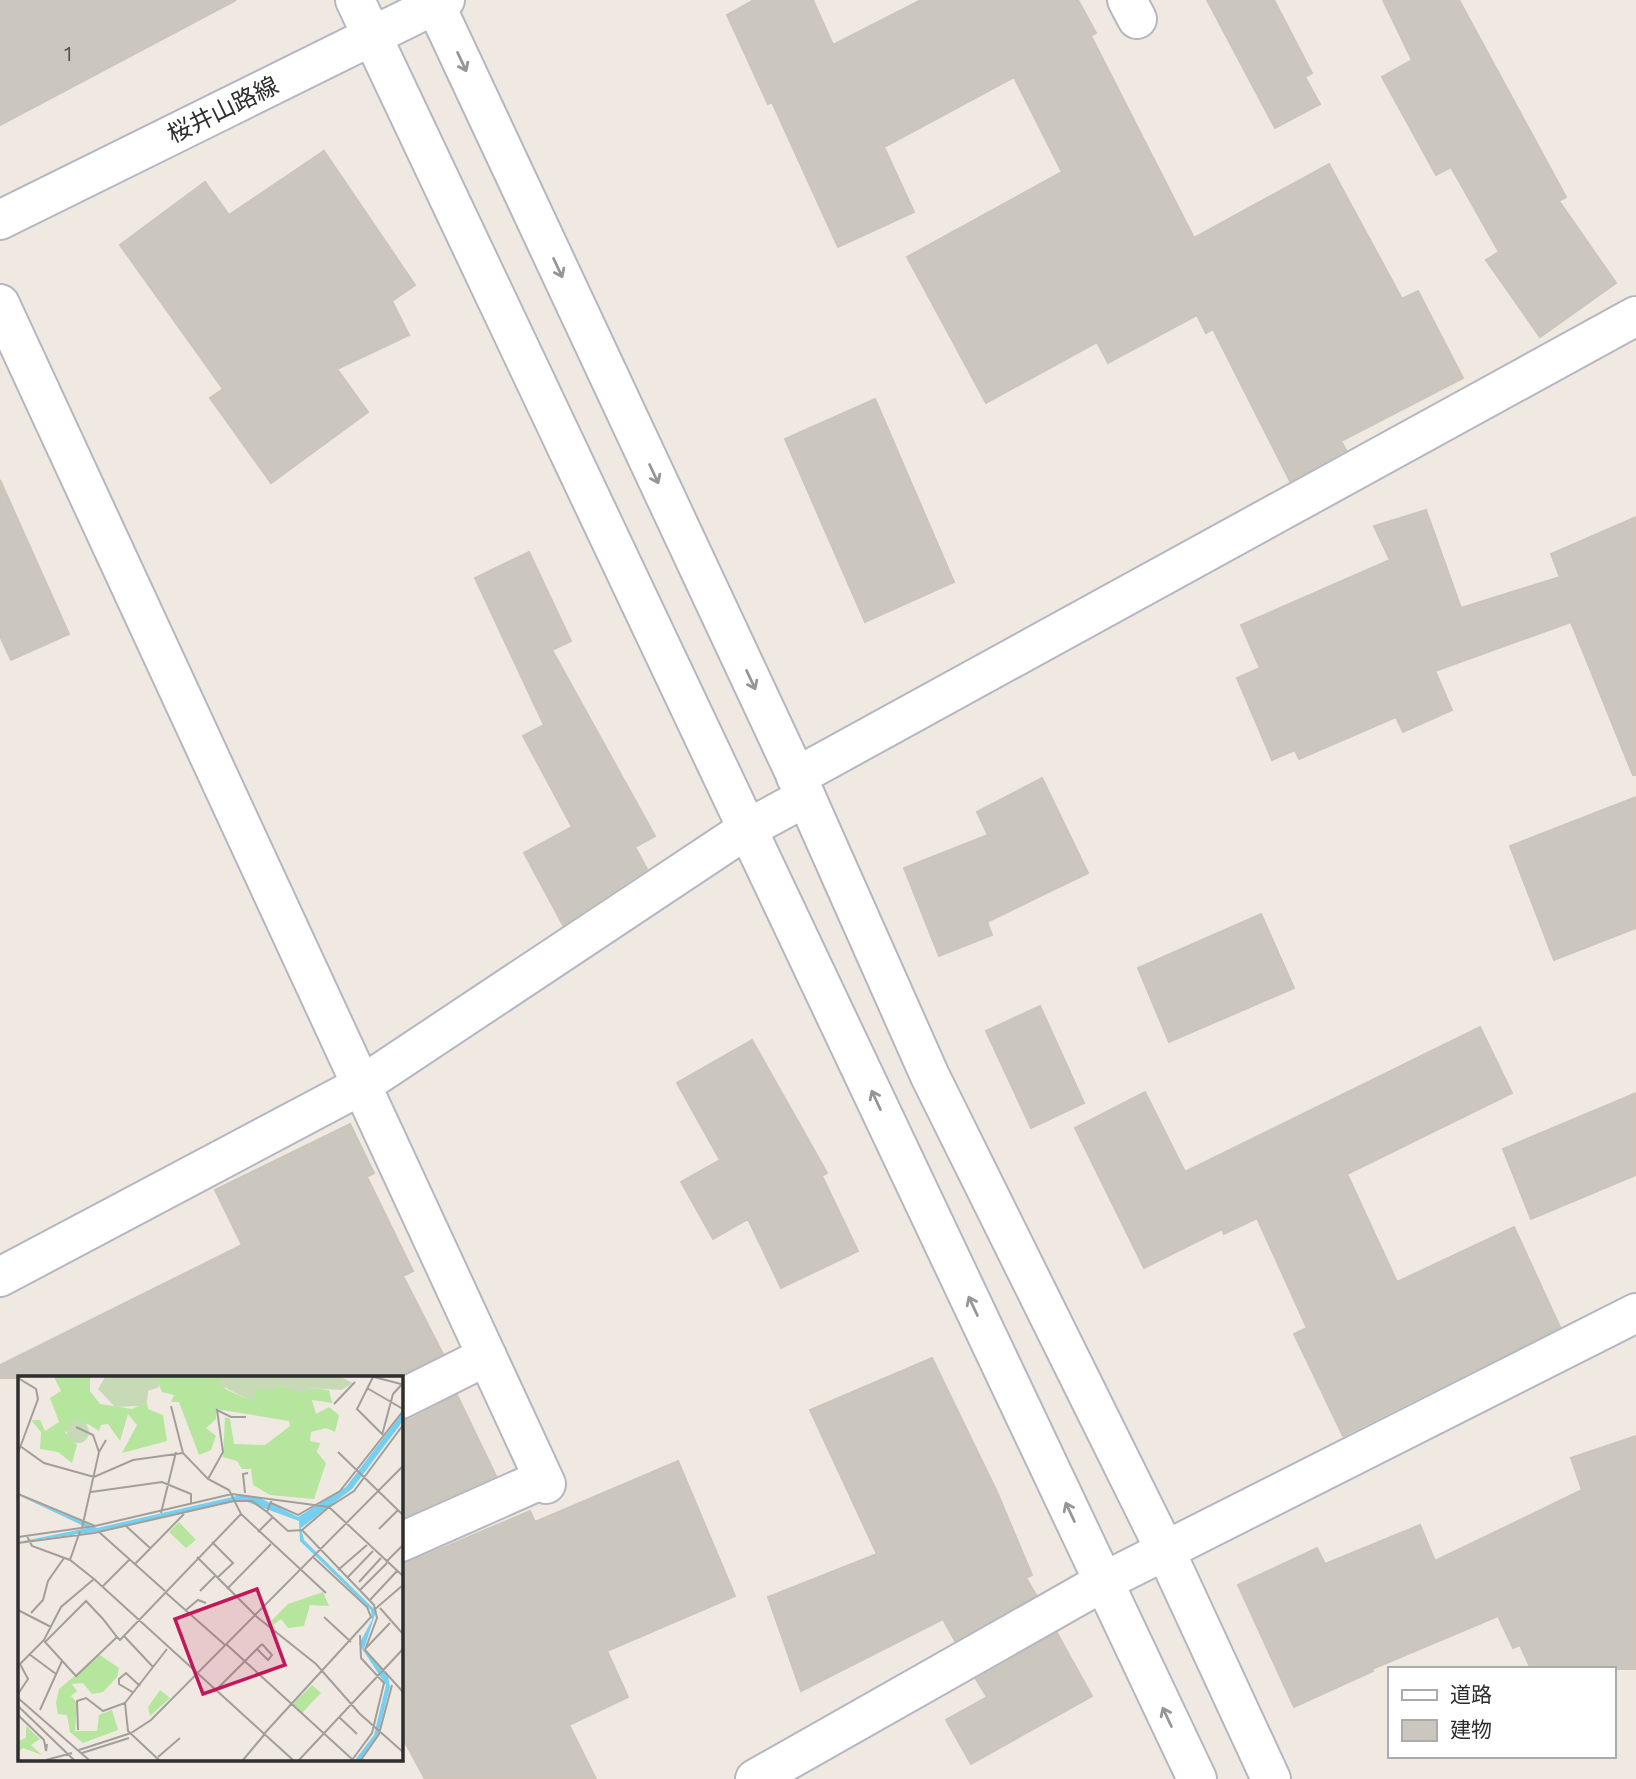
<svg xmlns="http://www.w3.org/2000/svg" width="1636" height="1779" font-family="'Work Sans','Noto Sans JP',sans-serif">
	<rect width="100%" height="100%" fill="#efe9e1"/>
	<path fill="#cbc7bf" stroke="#cbc5ba" stroke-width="2" d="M 0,0 L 236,0 L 0,125 Z
		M 754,0 L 813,0 L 833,45 L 921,0 L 1078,0 L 1096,33 L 1091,36 L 1194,238 L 1329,164 L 1402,299 L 1418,291 L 1463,378 L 1341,441 L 1346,450 L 1290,481 L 1213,329 L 1206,333 L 1197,315 L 1108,363 L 1097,342 L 986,403 L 907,257 L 1062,172 L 1014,77 L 884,147 L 914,212 L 838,247 L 772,102 L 768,104 L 727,15 Z
		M 1207,0 L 1274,0 L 1312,73 L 1305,77 L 1320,104 L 1275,128 Z
		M 1383,0 L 1459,0 L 1566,197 L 1559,201 L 1616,283 L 1540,337 L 1486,260 L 1499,252 L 1451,167 L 1436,175 L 1382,77 L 1412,60 Z
		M 324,151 L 415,285 L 392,301 L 409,335 L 337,369 L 368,412 L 271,483 L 210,398 L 223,389 L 120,245 L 205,182 L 229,215 Z
		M 875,399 L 954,582 L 865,622 L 785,439 Z
		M 0,480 L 69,634 L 11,660 L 0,636 Z
		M 1426,510 L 1461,608 L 1560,577 L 1551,554 L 1636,517 L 1636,775 L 1633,775 L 1571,622 L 1435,671 L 1452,710 L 1403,732 L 1396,717 L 1299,759 L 1295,750 L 1272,760 L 1237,678 L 1260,668 L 1241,625 L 1390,560 L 1374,526 Z
		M 529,552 L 571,641 L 552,650 L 655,836 L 635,847 L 647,869 L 563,925 L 524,853 L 572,827 L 523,736 L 544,725 L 475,578 Z
		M 1042,778 L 1088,873 L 987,922 L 992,935 L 939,956 L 904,868 L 988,835 L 977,812 Z
		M 1636,797 L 1636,928 L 1554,960 L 1510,846 Z
		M 1261,914 L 1294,988 L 1169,1042 L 1138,968 Z
		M 1040,1006 L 1084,1103 L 1031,1128 L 986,1031 Z
		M 1480,1027 L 1512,1093 L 1347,1174 L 1397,1282 L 1514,1227 L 1560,1327 L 1343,1436 L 1294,1334 L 1307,1328 L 1257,1218 L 1224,1234 L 1222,1229 L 1144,1268 L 1075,1128 L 1145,1092 L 1185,1172 Z
		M 752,1040 L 827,1173 L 822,1176 L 858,1251 L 781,1288 L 748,1219 L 713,1239 L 681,1182 L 720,1160 L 677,1083 Z
		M 1636,1093 L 1636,1175 L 1531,1219 L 1503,1149 Z
		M 350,1124 L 374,1173 L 367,1177 L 413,1271 L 403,1276 L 443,1354 L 394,1378 L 0,1378 L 0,1365 L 242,1245 L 215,1190 Z
		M 932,1358 L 997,1492 L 1032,1575 L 1026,1578 L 1036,1595 L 955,1641 L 943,1619 L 801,1691 L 768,1597 L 877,1554 L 810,1410 Z
		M 457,1395 L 496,1476 L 401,1518 L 401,1421 L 411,1419 Z
		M 1636,1436 L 1636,1669 L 1531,1669 L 1520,1645 L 1513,1648 L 1498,1616 L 1372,1669 L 1373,1671 L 1294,1707 L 1238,1585 L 1317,1548 L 1325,1564 L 1420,1525 L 1435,1561 L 1582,1490 L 1571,1458 Z
		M 678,1461 L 735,1596 L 607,1651 L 628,1697 L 569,1725 L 596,1779 L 425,1779 L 401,1735 L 401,1564 L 410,1562 L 530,1511 L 535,1522 Z
		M 1057,1633 L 1092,1696 L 971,1764 L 946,1720 L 987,1697 L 976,1679 Z"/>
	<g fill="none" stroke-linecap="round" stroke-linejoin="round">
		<g stroke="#b4b7c1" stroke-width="42">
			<path id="minor" d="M 1127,0 L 1137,19
				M 0,304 L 546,1484
				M 796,777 L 1636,316
				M 0,1277 L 362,1085 L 747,829 L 806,797
				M 401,1399 L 487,1356
				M 401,1542 L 543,1479
				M 755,1779 L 1103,1582 L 1636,1313"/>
		</g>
		<g stroke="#b4b7c1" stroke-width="42">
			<path id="tertiary" d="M 355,0 L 1197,1779
				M 433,0 L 806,797 L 930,1076 L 1165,1550 L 1271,1779"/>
		</g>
		<g stroke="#b4b7c1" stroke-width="42">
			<path id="secondary" d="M 0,220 L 445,0"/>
		</g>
		<use href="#minor" stroke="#fff" stroke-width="38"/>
		<use href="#tertiary" stroke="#fff" stroke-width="38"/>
		<use href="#secondary" stroke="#fff" stroke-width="38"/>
	</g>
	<defs><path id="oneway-shaft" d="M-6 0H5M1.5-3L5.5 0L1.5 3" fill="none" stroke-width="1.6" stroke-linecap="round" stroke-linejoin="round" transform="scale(1.75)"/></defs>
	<g stroke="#969696">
		<use href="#oneway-shaft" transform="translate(462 62) rotate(65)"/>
		<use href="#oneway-shaft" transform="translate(558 268) rotate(65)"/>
		<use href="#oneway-shaft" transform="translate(654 474) rotate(65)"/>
		<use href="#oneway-shaft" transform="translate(751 680) rotate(65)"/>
		<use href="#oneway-shaft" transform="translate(876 1100) rotate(-115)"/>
		<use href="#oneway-shaft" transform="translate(973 1306) rotate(-115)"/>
		<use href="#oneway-shaft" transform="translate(1070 1512) rotate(-115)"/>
		<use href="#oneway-shaft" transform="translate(1167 1717) rotate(-115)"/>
	</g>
	<g text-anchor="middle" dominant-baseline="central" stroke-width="6" stroke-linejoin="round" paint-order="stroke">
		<g font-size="21" fill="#555452">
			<text x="68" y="53">1</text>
		</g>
		<g font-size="24" fill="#2e2e2e" stroke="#fff">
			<text transform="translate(223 110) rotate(-26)">桜井山路線</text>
		</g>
	</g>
	<g transform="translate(18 1376)">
		<rect width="385" height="385" fill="#efe9e1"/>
		<path d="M 36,1 L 72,1 L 72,15 L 82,28 L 114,33 L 129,26 L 130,33 L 145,39 L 149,65 L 104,77 L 119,49 L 110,38 L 102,65 L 90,48 L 83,49 L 81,55 L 70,48 L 47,56 L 59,69 L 54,87 L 40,76 L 22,73 L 23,56 L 13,44 L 22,44 L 27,55 L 41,46 L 32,22 L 43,15 ZM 138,1 L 203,1 L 207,13 L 229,23 L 240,12 L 258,9 L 287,17 L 290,12 L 311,14 L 314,27 L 294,24 L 298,38 L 311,31 L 321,39 L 317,56 L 308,52 L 293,56 L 292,65 L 302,67 L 299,76 L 308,87 L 296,123 L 252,119 L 235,109 L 233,93 L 224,93 L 219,85 L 205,81 L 207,41 L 212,43 L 216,68 L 247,69 L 272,50 L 271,45 L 198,33 L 198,43 L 188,52 L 198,60 L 193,74 L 181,79 L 161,26 L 153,26 L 156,19 L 144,16 ZM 161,146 L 178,164 L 168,172 L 151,156 ZM 305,216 L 311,230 L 292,229 L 286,250 L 270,252 L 263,243 L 255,249 L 258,253 L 253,251 L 254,244 L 270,228 ZM 82,279 L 101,292 L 99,301 L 85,316 L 74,318 L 65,307 L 54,308 L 59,315 L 53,320 L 59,327 L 57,355 L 79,355 L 81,339 L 94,334 L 100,354 L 65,367 L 52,356 L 49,339 L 40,338 L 38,327 L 41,313 ZM 294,309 L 303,317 L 284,337 L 275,328 ZM 142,314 L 152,322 L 132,340 L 130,331 ZM 8,350 L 22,363 L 13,369 L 24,379 L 5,372 L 0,376 L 0,365 L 8,362 Z" fill="#b6e59e"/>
		<path d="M 87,1 L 140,1 L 141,11 L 130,15 L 129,26 L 121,30 L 97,31 L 80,13 ZM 203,1 L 323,1 L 335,7 L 324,14 L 290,12 L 287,18 L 258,9 L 257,14 L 240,12 L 236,24 L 229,23 L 202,9 ZM49 56a11 11 0 1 1 22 0a11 11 0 1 1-22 0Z" fill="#c8d9b8"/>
		<path d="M 385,36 L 385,45 L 334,113 L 283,152 L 286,164 L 358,235 L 346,273 L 370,300 L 372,311 L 360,358 L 342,384 L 337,384 L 356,359 L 368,309 L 341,268 L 354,244 L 353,234 L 282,165 L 281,145 L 224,124 L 76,156 L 0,166 L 70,152 L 0,119 L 79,152 L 223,119 L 242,122 L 280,141 L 328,111 Z" fill="#75cff0"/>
		<path fill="none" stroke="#a29e99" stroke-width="2" d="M 355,1 L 339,33 L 364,58M 356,1 L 383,8M 0,2 L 18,13 L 20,23 L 0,77M 349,12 L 385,33M 316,28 L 337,6M 153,30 L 165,77M 58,51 L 75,59 L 81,76M 364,59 L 375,18 L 385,7M 2,70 L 26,87 L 76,101 L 115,84 L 165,77 L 190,103 L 211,114 L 223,138 L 308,217M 320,76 L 385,139M 190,103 L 205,76 L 199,34 L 213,41 L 228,41M 73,116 L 144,106 L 173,118 L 173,128M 227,117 L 225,98 L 230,97M 0,118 L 77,150M 254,123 L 249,136 L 270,155 L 284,154 L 356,229 L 359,242 L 347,274 L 385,316M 253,127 L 280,139 L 322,115 L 385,35M 143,137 L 158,76M 108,150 L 132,172M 64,152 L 81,76 L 88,64M 361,153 L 380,134M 284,154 L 311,131 L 385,200M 81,156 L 147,215M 240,156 L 255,141M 9,160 L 14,170 L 52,184 L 76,203 L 275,384M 0,161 L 77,150 L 214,118 L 311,131 L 336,115 L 385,49M 194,166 L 215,187 L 199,202M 0,167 L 76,157 L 216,125 L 234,125 L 249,136M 179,181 L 239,241 L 298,288 L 342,338 L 385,376M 52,184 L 62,155M 368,186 L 385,169M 117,188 L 166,138M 320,194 L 349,169M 329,202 L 355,175M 341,206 L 363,182M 84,211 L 112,183M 209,213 L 253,168M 342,214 L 369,187M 182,215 L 197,200M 147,216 L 207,269M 352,224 L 379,195M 362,232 L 385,258M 0,234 L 33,251M 168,234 L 180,224 L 188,227M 356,234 L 385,209M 13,237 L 25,224 L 30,205 L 46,182M 306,241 L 333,266M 106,260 L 135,291M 99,261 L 58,300 L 27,266 L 68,225 L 85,243 L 99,261 L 102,264 L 223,138M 208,268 L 335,384M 239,273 L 250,284 L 254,279 L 244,268M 347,273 L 372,247M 11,278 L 38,298M 196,316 L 244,268M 116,317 L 101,308 L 101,303 L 108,297 L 122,310M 0,318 L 10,303 L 2,288 L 26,264 L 43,231 L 76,203M 0,322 L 71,384M 107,327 L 110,355 L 141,384M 0,330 L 56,384M 22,334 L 44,285M 0,339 L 26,364 L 28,375 L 29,368M 321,341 L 339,358M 60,354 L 59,325 L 68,322 L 85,335 L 107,327 L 149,273M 245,359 L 353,241 L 349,231 L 295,181M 61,374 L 113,357 L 133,344 L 385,90M 64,377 L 111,362M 140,381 L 162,362M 28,384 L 54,377M 225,384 L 246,359M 281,384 L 385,273M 334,384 L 354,357 L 366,307 L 343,282 L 342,259M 343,384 L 361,358 L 374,309"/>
		<path fill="#c2185b" fill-opacity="0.15" stroke="#c2185b" stroke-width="3.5" d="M 239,213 L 267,289 L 185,318 L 157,243 Z"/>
		<rect width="385" height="385" fill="none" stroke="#2e2e2e" stroke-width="3.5"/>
	</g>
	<rect x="1388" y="1667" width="228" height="91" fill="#ffffff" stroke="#ababab" stroke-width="2"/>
	<rect x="1402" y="1690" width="35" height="10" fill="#ffffff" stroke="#ababab" stroke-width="2"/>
	<text x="1450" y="1702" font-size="21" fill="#2e2e2e">道路</text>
	<rect x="1402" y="1720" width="35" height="21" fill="#cbc7bf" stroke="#ababab" stroke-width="2"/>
	<text x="1450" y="1737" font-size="21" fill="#2e2e2e">建物</text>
</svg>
